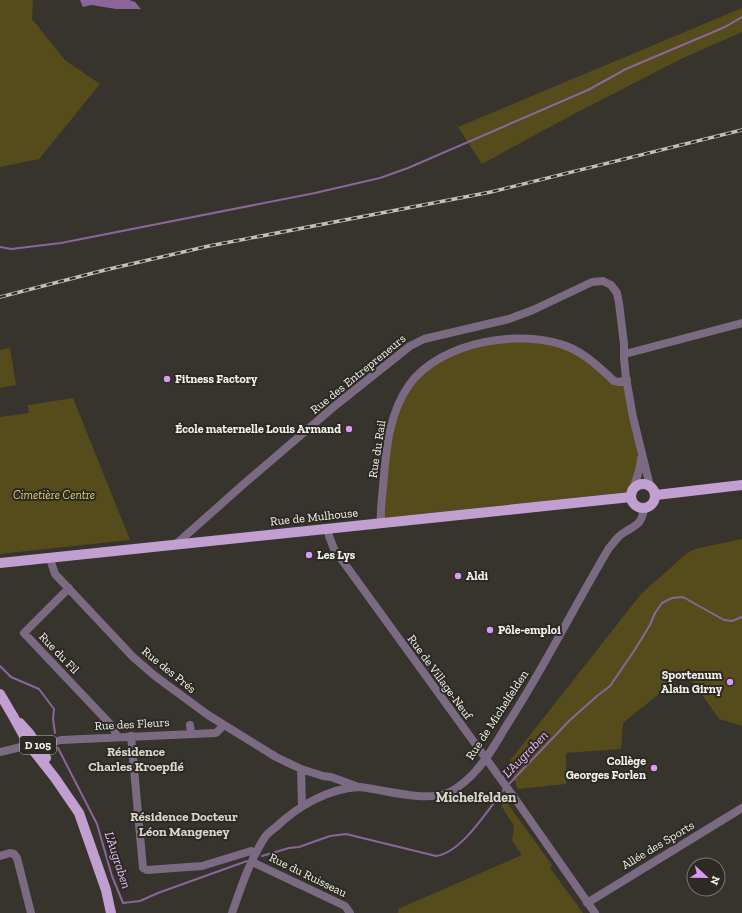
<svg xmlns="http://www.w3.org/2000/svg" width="742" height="913" font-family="'Zilla Slab',serif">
	<rect width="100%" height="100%" fill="#36342d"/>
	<path fill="#554b1b" d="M 0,0 L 33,0 L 32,19 L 65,60 L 100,84 L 39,159 L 0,167 Z
		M 742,8 L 742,32 L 681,59 L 572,115 L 482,164 L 458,127 Z
		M 524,338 L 570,348 L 614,381 L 627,380 L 641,450 L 633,482 L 628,492 L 381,518 L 394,415 L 420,373 L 468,346 Z
		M 10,348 L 16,385 L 0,388 L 0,350 Z
		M 73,398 L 130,540 L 0,554 L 0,417 L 29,413 L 28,405 Z
		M 742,539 L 742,726 L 719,719 L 686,672 L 623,723 L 621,749 L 566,753 L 566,784 L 518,789 L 508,763 L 641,594 L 687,553 L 695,549 Z
		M 498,790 L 552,865 L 550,868 L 583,913 L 398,913 L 398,909 L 522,855 L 512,841 L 514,826 L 502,807 Z"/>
	<path fill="#8c659c" d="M 80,0 L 129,0 L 135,2 L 141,9 L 116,9 L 91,5 L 83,7 Z"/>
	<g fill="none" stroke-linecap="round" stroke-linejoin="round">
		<path stroke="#8c659c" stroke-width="2" d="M 0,247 L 11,249 L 61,243 L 315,193 L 380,178 L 408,168 L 588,90 L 626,69 L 725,27 L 742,17
			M 0,666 L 11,677 L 39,689 L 54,709 L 53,719 L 55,733
			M 58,748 L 97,824 L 112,876 L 123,903 L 140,901 L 158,893 L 247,861
			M 508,785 L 569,721 L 597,696 L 610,686 L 634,651 L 650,625 L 655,613 L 662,603 L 672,598 L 683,597 L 724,620 L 732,621 L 742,617
			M 262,856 L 289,848 L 299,847 L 330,836 L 346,834 L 436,856 C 462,853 489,808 505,788"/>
		<path stroke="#7b6a82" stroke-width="8" d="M 625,354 L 742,323
			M 633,490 L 640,467 L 641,459
			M 381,523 C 380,511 382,499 383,487 C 386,452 388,415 409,385 C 440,341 524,327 571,348 C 588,356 601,369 614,381 L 619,382 L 627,380
			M 328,530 L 329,536 L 334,549 L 516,800 L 595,913
			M 175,545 L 246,482 L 336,405 L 410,346 L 424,339 L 509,319 L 533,310 L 592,282 L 603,281 L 611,285 L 617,293 L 619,303 L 624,344 L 624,359 L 626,378 L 633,417 L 650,486
			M 50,559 L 55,574 L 133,657 L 155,676 L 208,715 L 276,757 L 301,769 L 323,776 L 331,777 L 356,786
			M 69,588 L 24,633 L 113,727 L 117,737
			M 190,725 L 191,733
			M 131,736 L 143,868 L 147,870 L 202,866 L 251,851 L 256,853
			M 38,746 L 61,740 L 216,733 L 224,725
			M 0,752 L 29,745
			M 301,769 L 302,806
			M 0,856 L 10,853 L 14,854 L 17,858 L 31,913
			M 252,862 L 345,906 L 350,913
			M 587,903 L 742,808
			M 232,913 C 241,887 250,860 265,837 C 268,833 272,830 276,827 C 298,806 329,788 360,787 C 384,790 422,801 445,794 C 456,790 464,783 472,775 C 488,759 498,739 510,720 C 546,664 575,605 609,548 C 613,544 617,537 622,534 C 635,525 641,526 644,509"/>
		<path stroke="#c19fd0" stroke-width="10" d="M631 496a12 12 0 1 1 24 0a12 12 0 1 1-24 0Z
			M 656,495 L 742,485
			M 0,563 L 631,497
			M 0,694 L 13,716 L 29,745 L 55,778 L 79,813 L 106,890 L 111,913
			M 20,723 L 29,733 L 46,758"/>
		<g stroke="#c1c0bb" stroke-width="3.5">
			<path id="rail" d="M 0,297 L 105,270 L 209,246 L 491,192 L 742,130"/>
		</g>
		<use href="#rail" stroke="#2c2a23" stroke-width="2" stroke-dasharray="6" stroke-linecap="butt"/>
	</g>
	<g fill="#db99f6" stroke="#2c2a23" stroke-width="1.5">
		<circle cx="167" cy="379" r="4"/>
		<circle cx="349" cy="429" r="4"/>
		<circle cx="309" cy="555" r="4"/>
		<circle cx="458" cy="576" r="4"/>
		<circle cx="490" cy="630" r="4"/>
		<circle cx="730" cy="682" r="4"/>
		<circle cx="654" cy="768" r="4"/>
	</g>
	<g text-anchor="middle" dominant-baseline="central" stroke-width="4" stroke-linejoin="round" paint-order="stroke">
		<rect fill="#2c2a23" stroke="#b7b6b0" stroke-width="1" x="20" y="736" width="36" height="18" rx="3"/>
		<g font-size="11" font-weight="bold" fill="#f3f2ed">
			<text x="38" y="745">D 105</text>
		</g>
		<g font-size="12" fill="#f3f2ed" stroke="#2c2a23">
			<text transform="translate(358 374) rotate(-39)">Rue des Entrepreneurs</text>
			<text transform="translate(377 449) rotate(-81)">Rue du Rail</text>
			<text transform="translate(314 517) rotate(-6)">Rue de Mulhouse</text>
			<text transform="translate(59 653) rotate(46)">Rue du Fil</text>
			<text transform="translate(169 670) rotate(39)">Rue des Prés</text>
			<text transform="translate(440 677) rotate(54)">Rue de Village-Neuf</text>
			<text transform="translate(497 715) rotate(-57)">Rue de Michelfelden</text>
			<text transform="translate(132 724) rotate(-3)">Rue des Fleurs</text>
			<text transform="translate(658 845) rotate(-31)">Allée des Sports</text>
			<text transform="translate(308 875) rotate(26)">Rue du Ruisseau</text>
		</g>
		<g font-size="12" font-weight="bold" fill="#f3f2ed" stroke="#2c2a23" text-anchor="start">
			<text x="175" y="379">Fitness Factory</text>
			<text x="341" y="429" text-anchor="end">École maternelle Louis Armand</text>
			<text x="317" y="555">Les Lys</text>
			<text x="466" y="576">Aldi</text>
			<text x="498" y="630">Pôle-emploi</text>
			<text x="722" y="675" text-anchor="end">Sportenum<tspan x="722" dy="14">Alain Girny</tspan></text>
			<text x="646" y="761" text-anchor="end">Collège<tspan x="646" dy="14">Georges Forlen</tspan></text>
		</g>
		<g font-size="12" font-style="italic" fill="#e2cd69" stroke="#2c2a23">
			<text x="54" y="495">Cimetière Centre</text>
		</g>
		<g font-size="13" font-weight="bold" fill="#d9d7ce" stroke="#2c2a23">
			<text x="136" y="751">Résidence<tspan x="136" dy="15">Charles Kroepflé</tspan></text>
			<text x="184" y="816">Résidence Docteur<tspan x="184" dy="15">Léon Mangeney</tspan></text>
		</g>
		<g font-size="13" font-style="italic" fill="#e8bcfb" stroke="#2c2a23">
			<text transform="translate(525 754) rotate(-46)">L'Augraben</text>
			<text transform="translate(118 860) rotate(72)">L'Augraben</text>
		</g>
		<g font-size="14" font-weight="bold" fill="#d9d7ce" stroke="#2c2a23">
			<text x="476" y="797">Michelfelden</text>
		</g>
	</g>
	<g transform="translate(706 877) rotate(112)"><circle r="19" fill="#2c2a23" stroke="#7c7a74"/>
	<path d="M0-3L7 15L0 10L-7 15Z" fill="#db99f6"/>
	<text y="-6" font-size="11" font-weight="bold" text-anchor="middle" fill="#f3f2ed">N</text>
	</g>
</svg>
